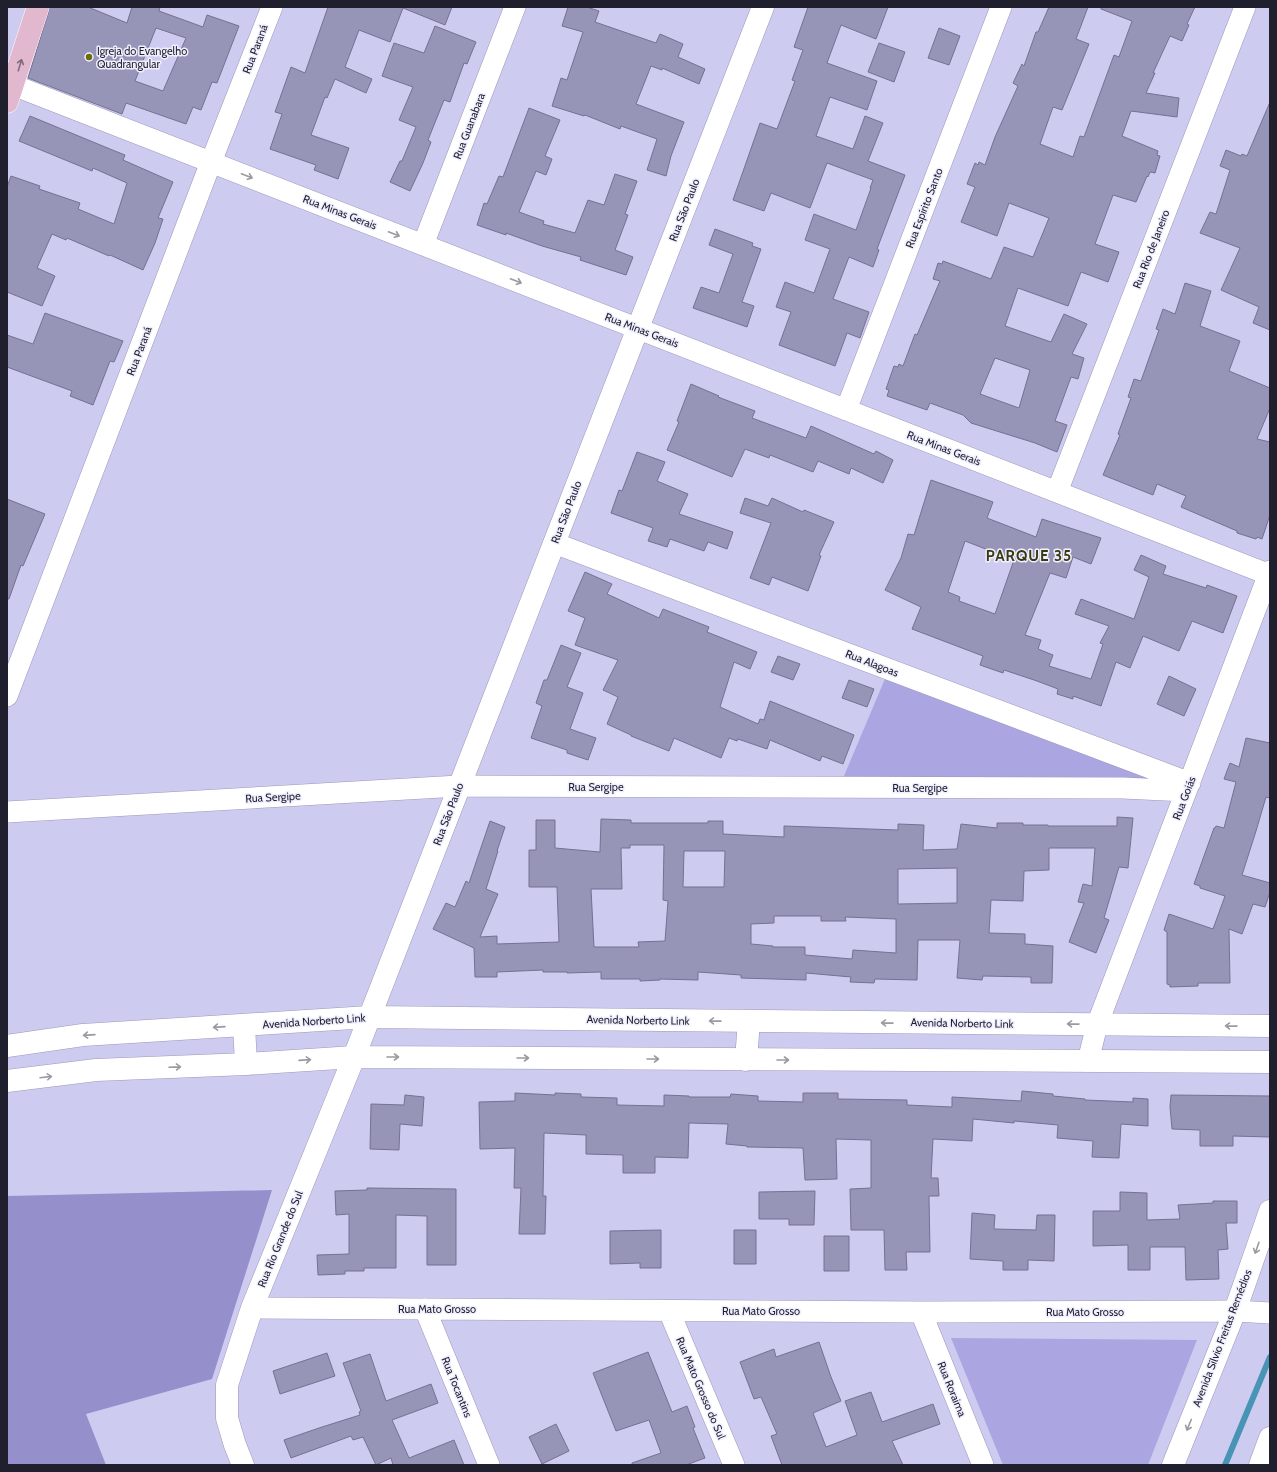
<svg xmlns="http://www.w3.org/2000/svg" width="1277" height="1472" font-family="Cabin,sans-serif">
	<rect width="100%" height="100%" fill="#cecbf1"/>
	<path fill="#aba6e1" d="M 887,674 L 1170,780 L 841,783 Z
		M 951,1338 L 1197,1340 L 1148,1465 L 1003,1465 Z"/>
	<path fill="#958fcc" d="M 272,1190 L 212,1379 L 86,1414 L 106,1465 L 7,1465 L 7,1196 Z"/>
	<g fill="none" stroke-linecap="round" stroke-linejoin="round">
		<path stroke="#4894b4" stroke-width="6" d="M 1225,1465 L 1270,1357"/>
	</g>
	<path fill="#9694b7" stroke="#747193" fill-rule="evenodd" d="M 50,7 L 88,7 L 127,23 L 132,7 L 160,7 L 159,11 L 203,27 L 207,15 L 239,26 L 217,83 L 212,82 L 201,110 L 193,107 L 186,124 L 126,103 L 122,114 L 28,78 ZM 156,28 L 186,38 L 163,91 L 135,81 Z
		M 328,7 L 452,7 L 445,25 L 403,8 L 390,42 L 359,30 L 345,67 L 372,79 L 366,93 L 335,79 L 327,98 L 325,97 L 311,135 L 349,148 L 338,179 L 314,170 L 316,165 L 270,149 L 282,114 L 275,112 L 291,67 L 305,73 Z
		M 568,7 L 587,7 L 599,11 L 595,22 L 656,43 L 660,34 L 683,44 L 678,57 L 705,69 L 699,84 L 662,68 L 662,70 L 651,66 L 636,104 L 684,122 L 671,156 L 666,176 L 647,170 L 657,139 L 621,126 L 620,129 L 585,115 L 584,116 L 552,106 L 561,78 L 567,80 L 583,32 L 562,26 Z
		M 808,7 L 888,7 L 876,39 L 841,25 L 827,63 L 877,81 L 867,110 L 830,97 L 816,136 L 853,149 L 865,116 L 883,123 L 868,161 L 905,175 L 877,249 L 879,250 L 873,267 L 849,257 L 833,299 L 869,312 L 860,338 L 847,333 L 835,366 L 779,345 L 791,312 L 776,307 L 785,282 L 814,293 L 830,249 L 805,240 L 814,214 L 856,230 L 871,188 L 870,188 L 873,180 L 827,163 L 810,208 L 771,193 L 764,211 L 733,200 L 760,123 L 777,129 L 795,81 L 792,80 L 803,50 L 794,47 Z
		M 1049,7 L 1088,7 L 1076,39 L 1089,44 L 1062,110 L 1053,107 L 1040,144 L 1073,157 L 1080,136 L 1084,137 L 1114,55 L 1119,57 L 1132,21 L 1101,9 L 1101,7 L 1195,7 L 1187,24 L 1189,25 L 1182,41 L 1170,36 L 1153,73 L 1155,73 L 1146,93 L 1179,98 L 1177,117 L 1131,111 L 1122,136 L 1158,151 L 1157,155 L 1160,156 L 1155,173 L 1150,172 L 1148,177 L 1147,176 L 1136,202 L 1113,195 L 1095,244 L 1119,252 L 1108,282 L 1081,272 L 1068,306 L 1018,288 L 1005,326 L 1051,342 L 1064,314 L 1087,324 L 1072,354 L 1084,358 L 1078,379 L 1071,377 L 1055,421 L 1067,425 L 1057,452 L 1035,443 L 971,423 L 963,415 L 930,403 L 927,410 L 887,396 L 889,390 L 886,389 L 894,366 L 898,367 L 899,364 L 903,366 L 915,334 L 917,335 L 940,281 L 933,279 L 938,263 L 942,264 L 943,261 L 991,279 L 1004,247 L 1033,257 L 1049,218 L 1009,203 L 997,236 L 961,222 L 975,187 L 967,184 L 975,163 L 978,165 L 979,162 L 985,165 L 995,137 L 1018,86 L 1013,83 L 1022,64 L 1024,66 L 1036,32 L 1038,32 ZM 995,358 L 1030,370 L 1019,408 L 980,394 Z
		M 435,26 L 476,42 L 467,64 L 464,63 L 450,102 L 444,100 L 428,140 L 431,142 L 423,163 L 410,191 L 390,182 L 400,161 L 402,161 L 416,127 L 399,120 L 413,87 L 382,76 L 394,43 L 424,53 Z
		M 939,28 L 960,36 L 949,65 L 928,58 Z
		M 879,43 L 905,52 L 894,82 L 868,72 Z
		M 1270,102 L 1270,330 L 1253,323 L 1259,307 L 1221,290 L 1240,248 L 1200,233 L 1210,212 L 1216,214 L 1230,170 L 1220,166 L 1226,150 L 1241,156 L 1242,154 L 1247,156 Z
		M 529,108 L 560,120 L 545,156 L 552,159 L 546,175 L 536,171 L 519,212 L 544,221 L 543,224 L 575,233 L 588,200 L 604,205 L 615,174 L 637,181 L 625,214 L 628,215 L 615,250 L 633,257 L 626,275 L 580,260 L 581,257 L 542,246 L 506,233 L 506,235 L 477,225 L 484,203 L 487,204 L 499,176 L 503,177 Z
		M 30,116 L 110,149 L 125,155 L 123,160 L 173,182 L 158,218 L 163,219 L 155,243 L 143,270 L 110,255 L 109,256 L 67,238 L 66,240 L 52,234 L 37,268 L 55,276 L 42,306 L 7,292 L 7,187 L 11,176 L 40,186 L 39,189 L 80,203 L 78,209 L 114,224 L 127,183 L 93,168 L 92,171 L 19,141 Z
		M 715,229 L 753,243 L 752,246 L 761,249 L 742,302 L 754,306 L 747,327 L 693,308 L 701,287 L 719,293 L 733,254 L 709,245 Z
		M 1185,283 L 1211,291 L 1200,326 L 1240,341 L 1229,371 L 1270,388 L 1270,408 L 1257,439 L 1270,442 L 1270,515 L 1262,539 L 1257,537 L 1256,539 L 1237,533 L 1237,531 L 1181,507 L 1186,496 L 1157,484 L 1153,495 L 1103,475 L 1120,435 L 1118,434 L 1131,398 L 1128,397 L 1134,379 L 1141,381 L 1159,330 L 1156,329 L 1163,309 L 1175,314 Z
		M 45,313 L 123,341 L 114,362 L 110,361 L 93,405 L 70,396 L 72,391 L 7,367 L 7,335 L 33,344 Z
		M 691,384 L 719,396 L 718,397 L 755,411 L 752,418 L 806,438 L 811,426 L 874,454 L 876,451 L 893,460 L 883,483 L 851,468 L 849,474 L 818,461 L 813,472 L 770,455 L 769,458 L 745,449 L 732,477 L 667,450 L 679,422 L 677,421 Z
		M 637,452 L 665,462 L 657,481 L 688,494 L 679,514 L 733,532 L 727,549 L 708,542 L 704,551 L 670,539 L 667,547 L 648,541 L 653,528 L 611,513 L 619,490 L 622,491 Z
		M 931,480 L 993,502 L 987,518 L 1036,537 L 1042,519 L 1101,538 L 1091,564 L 1073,557 L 1066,578 L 1050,573 L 1025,635 L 1041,640 L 1038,649 L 1053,655 L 1049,666 L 1091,679 L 1103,644 L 1100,643 L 1109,626 L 1075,614 L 1081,599 L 1134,619 L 1149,577 L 1134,570 L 1141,555 L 1166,566 L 1163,574 L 1206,588 L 1207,585 L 1237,596 L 1223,633 L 1192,621 L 1179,651 L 1143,636 L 1130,668 L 1116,662 L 1101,706 L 1073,696 L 1073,699 L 1057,694 L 1058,689 L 1037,681 L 1004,670 L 1003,673 L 980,665 L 983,656 L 912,629 L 921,607 L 885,590 L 901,558 L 908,534 L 914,535 ZM 965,541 L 1014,560 L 995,614 L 959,601 L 960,597 L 948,592 Z
		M 745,498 L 768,506 L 772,498 L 803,512 L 804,510 L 834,522 L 819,555 L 821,556 L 808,591 L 772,577 L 769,585 L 750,578 L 771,523 L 740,513 Z
		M 7,499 L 45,514 L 23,566 L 21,565 L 9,599 L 7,599 Z
		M 585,572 L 612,584 L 607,594 L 659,618 L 663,609 L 709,627 L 707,632 L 757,652 L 750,669 L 734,662 L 720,707 L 758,724 L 760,719 L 764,720 L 770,701 L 854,735 L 843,764 L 822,756 L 820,761 L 770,740 L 767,749 L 738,739 L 737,741 L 729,738 L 721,758 L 674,738 L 669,751 L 631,736 L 631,735 L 607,724 L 618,697 L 603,690 L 618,660 L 575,645 L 585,618 L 568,611 Z
		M 561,645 L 581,653 L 567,687 L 583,693 L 570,729 L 596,738 L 588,760 L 567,753 L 567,750 L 531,738 L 542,706 L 536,703 L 544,680 L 547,680 Z
		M 778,656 L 800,664 L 793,680 L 771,672 Z
		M 1169,676 L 1196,689 L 1184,716 L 1157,704 Z
		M 849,680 L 874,689 L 867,707 L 842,698 Z
		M 1246,738 L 1270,743 L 1270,798 L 1266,797 L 1256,831 L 1242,875 L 1270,883 L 1270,892 L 1265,907 L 1253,904 L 1242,934 L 1229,929 L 1230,983 L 1198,983 L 1198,986 L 1170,987 L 1170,985 L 1167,984 L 1167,932 L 1164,930 L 1169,914 L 1213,929 L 1225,896 L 1200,888 L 1200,886 L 1194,884 L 1214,828 L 1215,828 L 1216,826 L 1224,828 L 1236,782 L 1224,779 L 1230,763 L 1239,767 Z
		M 1117,817 L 1133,818 L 1128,868 L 1119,867 L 1104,918 L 1109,920 L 1096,953 L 1069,942 L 1084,903 L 1078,902 L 1083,884 L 1092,886 L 1095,848 L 1049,848 L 1049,870 L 1024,871 L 1023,901 L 991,900 L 989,933 L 1025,934 L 1025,944 L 1053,946 L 1052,983 L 1031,983 L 1031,977 L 983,976 L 982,980 L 957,978 L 960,940 L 918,940 L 917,980 L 875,979 L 874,983 L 850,982 L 851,977 L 806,973 L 806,980 L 741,978 L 741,975 L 698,972 L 698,980 L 660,979 L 660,980 L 640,981 L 640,979 L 601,979 L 601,972 L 567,973 L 567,972 L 543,972 L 543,970 L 497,972 L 497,977 L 475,977 L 474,948 L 433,929 L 446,903 L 455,907 L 466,881 L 469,883 L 490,821 L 505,827 L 497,851 L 498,851 L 486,889 L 498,894 L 480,937 L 497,936 L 497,944 L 559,942 L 557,887 L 529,887 L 529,850 L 536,850 L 536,820 L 555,820 L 555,848 L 600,852 L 601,819 L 631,820 L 631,823 L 708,823 L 708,821 L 723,821 L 723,834 L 784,837 L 784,826 L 898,830 L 898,824 L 924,825 L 923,850 L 957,849 L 961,824 L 997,828 L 997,823 L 1023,823 L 1023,825 L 1048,825 L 1048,826 L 1117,826 ZM 630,845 L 664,845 L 663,900 L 668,901 L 665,941 L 638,942 L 639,947 L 594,947 L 591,889 L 622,889 L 621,848 L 630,848 ZM 684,851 L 725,851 L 724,887 L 683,887 ZM 957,868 L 957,903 L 898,904 L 898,869 ZM 774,916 L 821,916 L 821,921 L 846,921 L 845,917 L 896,919 L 896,953 L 853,950 L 852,959 L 805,955 L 805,947 L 773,947 L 773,946 L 751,944 L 751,924 L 774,923 Z
		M 1022,1091 L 1053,1094 L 1053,1096 L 1085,1099 L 1085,1100 L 1133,1102 L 1133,1098 L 1148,1099 L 1148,1126 L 1121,1124 L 1119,1158 L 1092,1157 L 1093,1141 L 1057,1138 L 1058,1125 L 1014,1121 L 1014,1123 L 973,1119 L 972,1141 L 933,1139 L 931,1178 L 938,1178 L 939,1196 L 929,1196 L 930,1252 L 906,1252 L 907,1270 L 885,1270 L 884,1230 L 851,1230 L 850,1189 L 871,1188 L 871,1140 L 836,1139 L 837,1179 L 805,1180 L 803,1148 L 747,1147 L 747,1146 L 726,1144 L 728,1124 L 689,1123 L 688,1158 L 655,1157 L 655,1173 L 623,1173 L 623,1155 L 586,1154 L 586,1135 L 544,1133 L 543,1196 L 546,1196 L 545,1234 L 519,1234 L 521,1188 L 514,1188 L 515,1148 L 480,1149 L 479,1102 L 515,1101 L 515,1093 L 555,1095 L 555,1093 L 581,1094 L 581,1097 L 617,1098 L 617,1105 L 664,1106 L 664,1095 L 689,1096 L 689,1097 L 730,1097 L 731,1094 L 758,1096 L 758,1101 L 803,1102 L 803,1093 L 838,1093 L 838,1099 L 907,1100 L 907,1105 L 952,1107 L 952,1097 L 1021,1101 Z
		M 405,1095 L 424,1097 L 422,1126 L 400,1124 L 399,1150 L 370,1149 L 371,1104 L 404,1105 Z
		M 1171,1095 L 1270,1096 L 1270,1137 L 1233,1136 L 1233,1146 L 1200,1146 L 1200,1130 L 1172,1129 L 1170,1107 Z
		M 367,1188 L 456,1189 L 456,1265 L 427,1265 L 427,1216 L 396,1215 L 396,1268 L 364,1268 L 364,1271 L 345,1271 L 345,1274 L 318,1275 L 317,1255 L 349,1254 L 349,1214 L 336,1215 L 335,1191 L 367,1190 Z
		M 815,1191 L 814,1225 L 789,1225 L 789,1219 L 759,1219 L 759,1192 Z
		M 1120,1192 L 1147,1193 L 1147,1220 L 1180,1219 L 1178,1205 L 1213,1203 L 1213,1201 L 1237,1201 L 1237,1223 L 1226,1223 L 1228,1249 L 1218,1250 L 1219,1279 L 1186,1280 L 1185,1247 L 1150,1247 L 1150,1270 L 1128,1270 L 1128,1245 L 1093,1246 L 1093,1211 L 1120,1211 Z
		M 972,1213 L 995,1215 L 994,1229 L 1036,1230 L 1037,1215 L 1055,1215 L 1054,1261 L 1028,1260 L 1028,1270 L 1003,1270 L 1003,1261 L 970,1259 Z
		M 661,1230 L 661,1268 L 640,1268 L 640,1263 L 610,1264 L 610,1231 Z
		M 734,1230 L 756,1230 L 756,1264 L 734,1264 Z
		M 824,1236 L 849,1236 L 849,1271 L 824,1271 Z
		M 819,1342 L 831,1377 L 841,1401 L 813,1413 L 826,1447 L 857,1435 L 845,1401 L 871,1392 L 882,1422 L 933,1404 L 940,1424 L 892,1441 L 903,1465 L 782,1465 L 771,1436 L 777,1434 L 761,1397 L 754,1399 L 740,1362 L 774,1349 L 776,1357 Z
		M 648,1352 L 672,1412 L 687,1406 L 695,1427 L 693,1428 L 705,1458 L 686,1465 L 632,1465 L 632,1463 L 661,1453 L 649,1420 L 616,1431 L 593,1373 Z
		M 327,1353 L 335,1376 L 280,1394 L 273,1371 Z
		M 370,1354 L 386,1401 L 431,1384 L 438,1403 L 392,1420 L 409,1458 L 454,1440 L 464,1465 L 393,1465 L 391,1458 L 376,1465 L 363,1437 L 353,1440 L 351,1436 L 291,1458 L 284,1440 L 322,1427 L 360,1415 L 359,1412 L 361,1411 L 343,1363 Z
		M 556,1424 L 569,1451 L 542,1464 L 529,1437 Z"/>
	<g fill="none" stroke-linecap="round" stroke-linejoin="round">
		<g stroke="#9a98bb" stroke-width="22">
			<path id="minor" d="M 13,85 L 1270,575
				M 423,245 L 515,7
				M 846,410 L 1001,7
				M 1057,492 L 1245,7
				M 554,543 L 1190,783
				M 7,696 L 211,162 L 272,7
				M 7,812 L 459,786 L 1123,788 L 1186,791
				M 1088,1061 L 1097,1025 L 1270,571
				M 252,1308 L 921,1312 L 1235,1311 L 1270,1313
				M 425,1309 L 489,1465
				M 669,1311 L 734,1465
				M 921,1312 L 983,1465"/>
		</g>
		<g stroke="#9a98bb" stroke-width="23">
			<path id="tertiary" d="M 244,1025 L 246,1064
				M 7,1046 L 83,1035 L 369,1017 L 1270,1026
				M 746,1060 L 749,1021
				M 7,1081 L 96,1070 L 246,1064 L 354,1057 L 1270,1062
				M 243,1465 L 235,1445 L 227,1418 L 227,1385 L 252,1308 L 354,1057 L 763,7
				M 1173,1465 L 1235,1311 L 1270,1211
				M 1260,1465 L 1270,1438"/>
		</g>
		<g stroke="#fff" stroke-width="23">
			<path id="primary" d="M 7,102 L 38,7"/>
		</g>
		<use href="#minor" stroke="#fff" stroke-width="21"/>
		<use href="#tertiary" stroke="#fff" stroke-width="22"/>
		<use href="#primary" stroke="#e1b8cd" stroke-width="22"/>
	</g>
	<defs><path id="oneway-shaft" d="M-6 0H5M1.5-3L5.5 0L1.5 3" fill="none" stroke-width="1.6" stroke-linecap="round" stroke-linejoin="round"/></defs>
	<use stroke="#806c7d" href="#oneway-shaft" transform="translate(20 65) rotate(-73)"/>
	<g stroke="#9b9aa0">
		<use href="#oneway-shaft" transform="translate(247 176) rotate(21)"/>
		<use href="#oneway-shaft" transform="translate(394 234) rotate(21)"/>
		<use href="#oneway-shaft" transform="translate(516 281) rotate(21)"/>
		<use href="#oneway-shaft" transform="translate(715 1021) rotate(-179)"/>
		<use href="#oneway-shaft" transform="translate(887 1023) rotate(-179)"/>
		<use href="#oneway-shaft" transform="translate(1073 1024) rotate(-179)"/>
		<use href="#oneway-shaft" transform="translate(1231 1026) rotate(-179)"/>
		<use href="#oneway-shaft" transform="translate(219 1027) rotate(176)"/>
		<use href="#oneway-shaft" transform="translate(89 1035) rotate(176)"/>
		<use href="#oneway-shaft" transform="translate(393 1057)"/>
		<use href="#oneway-shaft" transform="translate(523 1058)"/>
		<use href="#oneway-shaft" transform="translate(653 1059)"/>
		<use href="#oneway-shaft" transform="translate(305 1060) rotate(-4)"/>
		<use href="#oneway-shaft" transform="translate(783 1060)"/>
		<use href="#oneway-shaft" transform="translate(175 1067) rotate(-2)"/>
		<use href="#oneway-shaft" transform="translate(46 1077) rotate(-7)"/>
		<use href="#oneway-shaft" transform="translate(1257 1248) rotate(109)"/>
		<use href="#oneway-shaft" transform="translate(1189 1425) rotate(112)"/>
	</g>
	<circle fill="#6e6c0a" stroke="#f0efff" stroke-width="1.5" cx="89" cy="57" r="4"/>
	<g text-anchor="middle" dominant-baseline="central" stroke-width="3" stroke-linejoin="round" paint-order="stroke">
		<g font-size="11" fill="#201f2d" stroke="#f0efff">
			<text transform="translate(255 49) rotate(-69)">Rua Paraná</text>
			<text transform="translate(469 126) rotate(-69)">Rua Guanabara</text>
			<text transform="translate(924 208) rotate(-69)">Rua Espírito Santo</text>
			<text transform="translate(684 210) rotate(-69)">Rua São Paulo</text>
			<text transform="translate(340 212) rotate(21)">Rua Minas Gerais</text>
			<text transform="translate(1151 249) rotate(-69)">Rua Rio de Janeiro</text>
			<text transform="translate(642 330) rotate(21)">Rua Minas Gerais</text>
			<text transform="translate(139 351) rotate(-69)">Rua Paraná</text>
			<text transform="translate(944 448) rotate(21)">Rua Minas Gerais</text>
			<text transform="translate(566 512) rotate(-69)">Rua São Paulo</text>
			<text transform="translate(872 663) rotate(21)">Rua Alagoas</text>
			<text x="596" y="787">Rua Sergipe</text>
			<text x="920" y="788">Rua Sergipe</text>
			<text transform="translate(273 797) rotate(-3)">Rua Sergipe</text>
			<text transform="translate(1184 798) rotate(-69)">Rua Goiás</text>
			<text transform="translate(448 814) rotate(-69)">Rua São Paulo</text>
			<text transform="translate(638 1020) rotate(1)">Avenida Norberto Link</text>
			<text transform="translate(314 1021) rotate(-4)">Avenida Norberto Link</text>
			<text transform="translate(962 1023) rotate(1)">Avenida Norberto Link</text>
			<text transform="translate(280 1239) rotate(-68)">Rua Rio Grande do Sul</text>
			<text x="437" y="1309">Rua Mato Grosso</text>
			<text x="761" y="1311">Rua Mato Grosso</text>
			<text x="1085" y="1312">Rua Mato Grosso</text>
			<text transform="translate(1222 1338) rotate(-69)">Avenida Sílvio Freitas Remédios</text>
			<text transform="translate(457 1387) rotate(68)">Rua Tocantins</text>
			<text transform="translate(701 1388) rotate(67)">Rua Mato Grosso do Sul</text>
			<text transform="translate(952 1389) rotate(68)">Rua Roraima</text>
		</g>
		<g font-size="11" fill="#201f2d" stroke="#f0efff" text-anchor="start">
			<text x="97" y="51">Igreja do Evangelho<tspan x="97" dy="13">Quadrangular</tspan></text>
		</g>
		<g font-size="15" font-weight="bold" letter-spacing="1" fill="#3a3a10" stroke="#f0efff">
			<text x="1029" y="556">PARQUE 35</text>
		</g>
	</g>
	<rect width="1277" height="1472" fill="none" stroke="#201f2d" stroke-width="16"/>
</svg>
